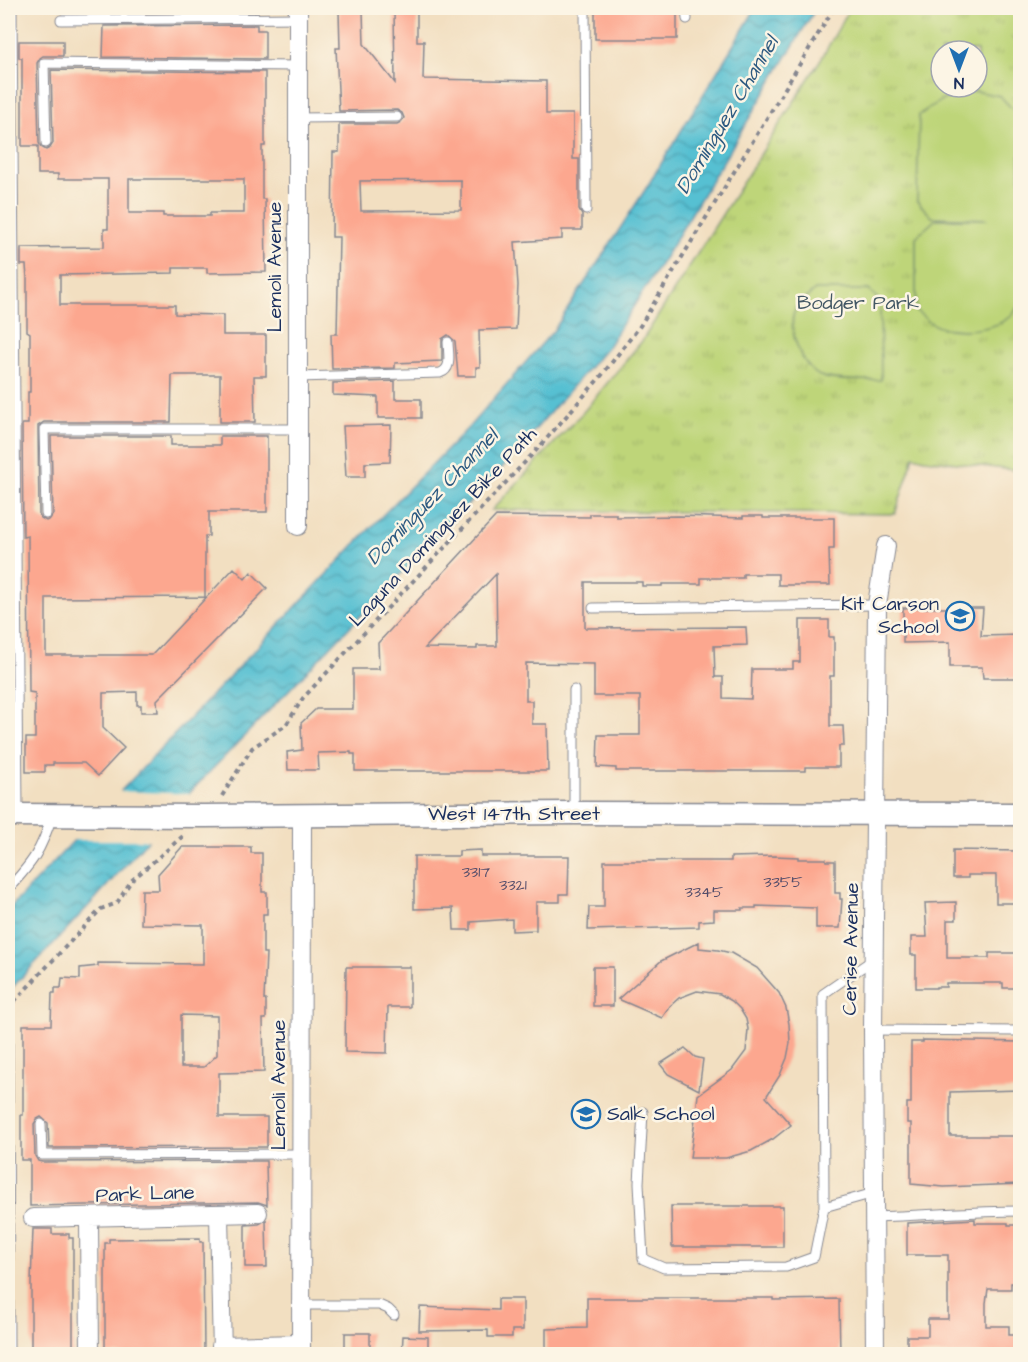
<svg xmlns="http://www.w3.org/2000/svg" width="1028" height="1362" font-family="'Architects Daughter',sans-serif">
	<defs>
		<pattern id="park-tufts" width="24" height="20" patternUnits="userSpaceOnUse" patternTransform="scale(1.5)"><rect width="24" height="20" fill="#bed579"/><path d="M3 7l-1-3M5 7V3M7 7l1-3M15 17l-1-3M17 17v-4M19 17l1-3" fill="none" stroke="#a3b76b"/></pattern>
		<pattern id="water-waves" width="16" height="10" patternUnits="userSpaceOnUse" patternTransform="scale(1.5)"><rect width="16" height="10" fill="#56c0d2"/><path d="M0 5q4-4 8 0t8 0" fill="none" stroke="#469cae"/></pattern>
	</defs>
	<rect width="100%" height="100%" fill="#fcf5e5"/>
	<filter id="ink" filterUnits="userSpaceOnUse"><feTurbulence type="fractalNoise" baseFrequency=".0167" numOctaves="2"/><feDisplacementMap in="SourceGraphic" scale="12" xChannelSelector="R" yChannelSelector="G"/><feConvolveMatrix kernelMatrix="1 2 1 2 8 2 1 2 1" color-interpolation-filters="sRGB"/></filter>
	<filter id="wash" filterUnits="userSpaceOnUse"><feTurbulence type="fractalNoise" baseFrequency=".008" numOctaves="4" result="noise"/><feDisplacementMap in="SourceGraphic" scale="24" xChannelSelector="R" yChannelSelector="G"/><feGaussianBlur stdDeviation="1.35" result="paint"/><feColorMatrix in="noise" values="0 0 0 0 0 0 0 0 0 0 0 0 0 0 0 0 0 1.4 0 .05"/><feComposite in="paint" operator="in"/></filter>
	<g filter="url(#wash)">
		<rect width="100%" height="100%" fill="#f2dfc1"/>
		<path fill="url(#park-tufts)" stroke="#6c826c" stroke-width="1.5" fill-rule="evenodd" d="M 850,8 L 1020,8 L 1020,471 L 925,459 L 914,456 L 895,514 L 492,510 L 585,410 L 642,341 L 821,59 ZM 941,51 L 977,51 L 977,87 L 941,87 Z"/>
		<path fill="#bed579" stroke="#6c826c" stroke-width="1.5" d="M 975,91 L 1000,96 L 1020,117 L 1020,217 L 1018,219 L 1020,245 L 1020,302 C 1010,331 965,333 939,327 C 931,325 923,316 916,311 L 916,237 L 936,219 L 988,219 L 932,217 L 917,201 L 919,115 L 942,100 Z
			M 815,290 L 869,290 L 880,301 L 881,380 C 865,380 835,382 820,376 C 802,368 786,328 795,310 C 799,303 809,296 815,290 Z"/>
		<path fill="url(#water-waves)" stroke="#387898" stroke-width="1.5" d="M 756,8 L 816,8 L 670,249 L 609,345 L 487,485 L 197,785 L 96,898 L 8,992 L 8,910 L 378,520 L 468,428 L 554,330 L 645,190 Z"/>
		<path fill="#f2dfc1" d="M 116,791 L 193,794 L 152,840 L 70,840 Z"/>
		<g id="blocks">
			<path fill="#fca78f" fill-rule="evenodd" d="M 104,8 L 257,8 L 257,12 L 104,13 Z
				M 394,8 L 417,8 L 417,41 L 424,41 L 423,79 L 546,81 L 546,114 L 573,114 L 573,159 L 579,159 L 579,210 L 582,215 L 582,230 L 562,230 L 562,239 L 515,242 L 518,285 L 516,329 L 479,330 L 480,367 L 476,367 L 476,376 L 458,376 L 455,341 L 448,335 L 442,339 L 442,361 L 395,363 L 395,368 L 332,369 L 331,334 L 337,334 L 339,237 L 332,237 L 333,152 L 339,152 L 339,124 L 397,124 L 401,122 L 404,118 L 402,113 L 397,110 L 339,111 L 336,48 L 340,48 L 339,11 L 363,11 L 364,44 L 395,83 ZM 461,180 L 461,210 L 361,211 L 360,181 Z
				M 595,8 L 677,8 L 677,39 L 595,39 Z
				M 257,25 L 257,30 L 265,30 L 265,59 L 103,57 L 104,26 Z
				M 19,41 L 63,41 L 63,56 L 43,56 L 40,58 L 37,63 L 39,143 L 41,147 L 46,150 L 50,148 L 53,143 L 51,70 L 265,72 L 265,146 L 262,146 L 262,199 L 265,199 L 266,272 L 207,273 L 207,268 L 173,268 L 173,273 L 60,275 L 60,305 L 175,305 L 175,314 L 223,315 L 223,335 L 266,335 L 266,376 L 254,376 L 255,422 L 220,422 L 220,375 L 172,375 L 171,422 L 44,422 L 38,426 L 39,514 L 41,518 L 46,521 L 50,519 L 53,514 L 51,436 L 171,436 L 171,445 L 220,445 L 220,436 L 267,436 L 267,512 L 209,512 L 209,536 L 205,536 L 205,597 L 46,598 L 46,655 L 152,655 L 234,568 L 245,579 L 251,572 L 267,588 L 157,700 L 158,712 L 141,712 L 141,705 L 137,705 L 137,692 L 103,693 L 103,728 L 124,748 L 98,776 L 84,763 L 53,763 L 53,765 L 45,765 L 45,772 L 26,772 L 26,738 L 35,738 L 35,693 L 29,692 L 28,536 L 23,537 L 22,424 L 28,424 L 28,392 L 30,392 L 30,333 L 27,331 L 27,278 L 26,265 L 21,265 L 21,248 L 104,247 L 104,229 L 108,229 L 108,179 L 58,179 L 58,174 L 38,174 L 38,146 L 22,146 L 22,58 L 19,58 ZM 129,179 L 244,179 L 244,213 L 210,213 L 210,216 L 163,216 L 163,213 L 129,213 Z
				M 395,381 L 395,399 L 421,399 L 421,418 L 378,418 L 378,397 L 333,395 L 333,383 Z
				M 391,425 L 390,462 L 365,463 L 365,477 L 346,477 L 343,426 Z
				M 590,514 L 616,514 L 616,517 L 679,516 L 743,518 L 743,516 L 763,516 L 763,518 L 834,518 L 834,549 L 829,549 L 830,585 L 778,585 L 778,574 L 743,574 L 743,578 L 701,578 L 701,584 L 662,584 L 662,586 L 642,586 L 642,582 L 585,582 L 585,628 L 746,627 L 747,645 L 714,646 L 715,677 L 723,677 L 723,698 L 751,699 L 752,669 L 793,669 L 793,662 L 800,662 L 800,620 L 829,620 L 829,637 L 834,637 L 834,676 L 830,676 L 830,726 L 843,726 L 844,746 L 839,746 L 839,767 L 805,767 L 805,771 L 616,771 L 616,768 L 597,767 L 598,735 L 640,735 L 640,696 L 594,696 L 594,664 L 526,663 L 526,701 L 532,701 L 532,724 L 547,724 L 548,771 L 355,771 L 355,754 L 351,754 L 351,752 L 318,753 L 319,770 L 288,770 L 287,752 L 302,750 L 301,723 L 316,709 L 353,709 L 353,669 L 379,669 L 378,643 L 496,516 L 590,517 ZM 496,574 L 497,646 L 477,646 L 477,649 L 425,648 Z
				M 903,608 L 983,608 L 981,636 L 1020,635 L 1020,678 L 983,678 L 982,667 L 950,667 L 950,642 L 903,643 Z
				M 182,847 L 251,847 L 251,853 L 262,853 L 262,892 L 267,892 L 267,914 L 263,914 L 263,953 L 266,953 L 264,1000 L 266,1000 L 266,1019 L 263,1019 L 264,1072 L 219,1073 L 219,1117 L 267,1117 L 267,1147 L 49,1148 L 48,1123 L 41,1117 L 37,1119 L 34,1124 L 35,1156 L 38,1161 L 42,1162 L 266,1161 L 267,1205 L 258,1202 L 30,1206 L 30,1160 L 21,1160 L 21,1115 L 23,1115 L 23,1025 L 51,1025 L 52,993 L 55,993 L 55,988 L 61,988 L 62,978 L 80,979 L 80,968 L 98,966 L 98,963 L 203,964 L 203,925 L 141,924 L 142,890 L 159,890 L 158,874 ZM 181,1015 L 217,1016 L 217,1055 L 204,1067 L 181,1067 Z
				M 481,850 L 481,856 L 569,856 L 568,894 L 560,894 L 560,902 L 536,902 L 536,930 L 512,931 L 512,919 L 471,922 L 471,930 L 454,930 L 453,908 L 414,909 L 414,856 L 459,856 L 459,851 Z
				M 953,850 L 1020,851 L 1020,903 L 996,903 L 996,875 L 968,875 L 968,878 L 953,878 Z
				M 774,856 L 798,857 L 798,859 L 826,859 L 826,861 L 835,861 L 835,893 L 840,893 L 840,899 L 842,899 L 840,928 L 816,928 L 816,908 L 756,906 L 756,908 L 742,908 L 742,910 L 714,910 L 714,920 L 699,921 L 699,927 L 588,930 L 589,907 L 604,907 L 604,861 L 731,861 L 731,857 Z
				M 956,902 L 956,920 L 947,920 L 947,958 L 989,958 L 989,953 L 1020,953 L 1020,988 L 1003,988 L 1003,983 L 946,983 L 946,987 L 936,987 L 936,988 L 916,988 L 916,955 L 911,955 L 911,937 L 927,937 L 925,903 Z
				M 699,942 L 699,948 L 718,950 L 731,953 L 757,968 L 779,993 L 786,1008 L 789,1024 L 790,1043 L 787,1058 L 780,1075 L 766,1097 L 791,1125 L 773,1139 L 751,1151 L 726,1158 L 690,1158 L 698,1095 L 732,1070 L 746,1051 L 748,1029 L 746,1019 L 740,1009 L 732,1001 L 720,994 L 697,991 L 679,998 L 670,1006 L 662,1018 L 618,999 L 661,961 Z
				M 346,967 L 410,967 L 410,1007 L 388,1007 L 387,1053 L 345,1052 Z
				M 593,967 L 613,967 L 613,1006 L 593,1006 Z
				M 923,1040 L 1020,1042 L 1020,1090 L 950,1092 L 950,1136 L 1020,1136 L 1020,1184 L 944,1187 L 911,1184 L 911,1123 L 907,1123 L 907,1103 L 911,1103 L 911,1042 L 923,1042 Z
				M 685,1048 L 695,1057 L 703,1059 L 699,1090 L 668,1074 L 660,1064 Z
				M 671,1206 L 783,1206 L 783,1247 L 672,1247 Z
				M 975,1219 L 975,1223 L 1008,1223 L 1008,1225 L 1020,1225 L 1020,1283 L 1011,1283 L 1011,1289 L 988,1289 L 986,1303 L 986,1326 L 1009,1326 L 1009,1335 L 1020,1335 L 1020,1354 L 907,1354 L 907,1336 L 928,1336 L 928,1319 L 948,1319 L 948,1255 L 907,1255 L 907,1223 Z
				M 266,1220 L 267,1267 L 245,1267 L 245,1225 L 259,1224 Z
				M 33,1229 L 52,1229 L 52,1234 L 69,1234 L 69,1238 L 73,1238 L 73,1354 L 31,1354 L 31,1283 Z
				M 200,1238 L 200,1242 L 203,1242 L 204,1354 L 105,1354 L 105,1243 L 109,1243 L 109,1239 Z
				M 587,1298 L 773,1298 L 773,1300 L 839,1299 L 840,1354 L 546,1354 L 546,1329 L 587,1328 Z
				M 498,1299 L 523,1299 L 523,1330 L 512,1330 L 512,1337 L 488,1337 L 488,1330 L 419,1331 L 420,1307 L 498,1310 Z
				M 345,1333 L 370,1333 L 370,1354 L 345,1354 Z
				M 403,1336 L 428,1337 L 428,1354 L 402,1354 Z"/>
		</g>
	</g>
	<g filter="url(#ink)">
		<use href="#blocks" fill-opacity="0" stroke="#868790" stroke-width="1.5"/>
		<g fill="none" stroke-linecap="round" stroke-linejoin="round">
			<g stroke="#868790" stroke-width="11">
				<path id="service" d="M 12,8 L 18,815
					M 585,8 L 586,210
					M 686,8 L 687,19
					M 61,20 L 298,18
					M 298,118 L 397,117
					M 46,143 L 44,63 L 298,66
					M 298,377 L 440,373 C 453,369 448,353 448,342
					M 46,514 L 44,429 L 298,429
					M 593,608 L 877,605
					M 574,690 L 574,813
					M 8,889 C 33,862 41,851 52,816
					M 874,959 L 823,994 L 824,1207 L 874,1193
					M 873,1030 L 1020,1031
					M 8,1037 L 9,1354
					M 643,1112 L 639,1183 L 643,1259 L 664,1268 L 786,1267 L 814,1257 L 824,1207
					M 41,1124 L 42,1155 L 301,1154
					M 874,1217 C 923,1216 971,1211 1020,1211
					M 301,1305 L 379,1305 L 388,1309 L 394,1315"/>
			</g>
			<g stroke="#868790" stroke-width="20">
				<path id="minor" d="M 298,8 L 298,526
					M 219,1214 L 222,1354
					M 33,1218 L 258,1213
					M 89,1218 L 90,1354
					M 221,1346 L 301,1344
					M 301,1354 L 302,815
					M 875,1354 L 873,1030 L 877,605 L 886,546"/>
			</g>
			<g stroke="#868790" stroke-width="25">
				<path id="tertiary" d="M 8,815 L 204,816 L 574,813 L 1020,814"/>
			</g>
			<path stroke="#868790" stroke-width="4" stroke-dasharray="4.5 4.5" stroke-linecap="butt" d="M 222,796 L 252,748 L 286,725 L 303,698 L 542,444 L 602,375 L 640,326 L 834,8
				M 8,1008 L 101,909 L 117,903 L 131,881 L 183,836"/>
			<use href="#service" stroke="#fff" stroke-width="9"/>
			<use href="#minor" stroke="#fff" stroke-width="18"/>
			<use href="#tertiary" stroke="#fff" stroke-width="22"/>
		</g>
	</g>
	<defs>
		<g id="school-ring" transform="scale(1.5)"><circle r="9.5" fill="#fcf5e5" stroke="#1f6fb2" stroke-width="1.5"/><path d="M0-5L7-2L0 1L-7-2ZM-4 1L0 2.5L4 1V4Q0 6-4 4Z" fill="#1f6fb2"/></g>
	</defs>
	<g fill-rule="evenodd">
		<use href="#school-ring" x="960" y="616"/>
		<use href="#school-ring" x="586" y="1114"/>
	</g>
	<g text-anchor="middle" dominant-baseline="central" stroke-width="5" stroke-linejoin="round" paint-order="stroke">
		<g font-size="16" fill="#534d6a">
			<text x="476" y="872">3317</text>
			<text x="783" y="882">3355</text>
			<text x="513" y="885">3321</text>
			<text x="704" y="892">3345</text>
		</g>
		<g font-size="20" fill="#1b2f5e" stroke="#fcf5e5">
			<text transform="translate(275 267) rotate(-90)">Lemoli Avenue</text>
			<text transform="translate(443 527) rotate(-47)">Laguna Dominguez Bike Path</text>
			<text x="514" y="814">West 147th Street</text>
			<text transform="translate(851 949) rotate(-89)">Cerise Avenue</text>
			<text transform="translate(279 1085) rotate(-90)">Lemoli Avenue</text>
			<text transform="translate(145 1194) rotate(-2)">Park Lane</text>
		</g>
		<g font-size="20" fill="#445865" stroke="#fcf5e5">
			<text x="858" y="303">Bodger Park</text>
		</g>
		<g font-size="20" fill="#1b2f5e" stroke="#fcf5e5" text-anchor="end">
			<text x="939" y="604">Kit Carson<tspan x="939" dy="23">School</tspan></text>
			<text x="607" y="1114" text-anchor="start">Salk School</text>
		</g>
		<g font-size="21" font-style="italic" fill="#2d5a81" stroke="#fcf5e5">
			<text transform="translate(727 115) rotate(-59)">Dominguez Channel</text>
			<text transform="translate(432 497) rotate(-46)">Dominguez Channel</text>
		</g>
	</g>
	<rect width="1028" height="1362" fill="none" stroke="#fcf5e5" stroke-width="30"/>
	<g transform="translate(959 69) rotate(180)"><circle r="28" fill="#fcf5e5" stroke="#a2a6af" stroke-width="1.5"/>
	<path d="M0-4.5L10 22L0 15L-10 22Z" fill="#1f6fb2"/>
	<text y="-9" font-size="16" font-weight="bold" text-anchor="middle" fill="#1b2f5e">N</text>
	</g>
</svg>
